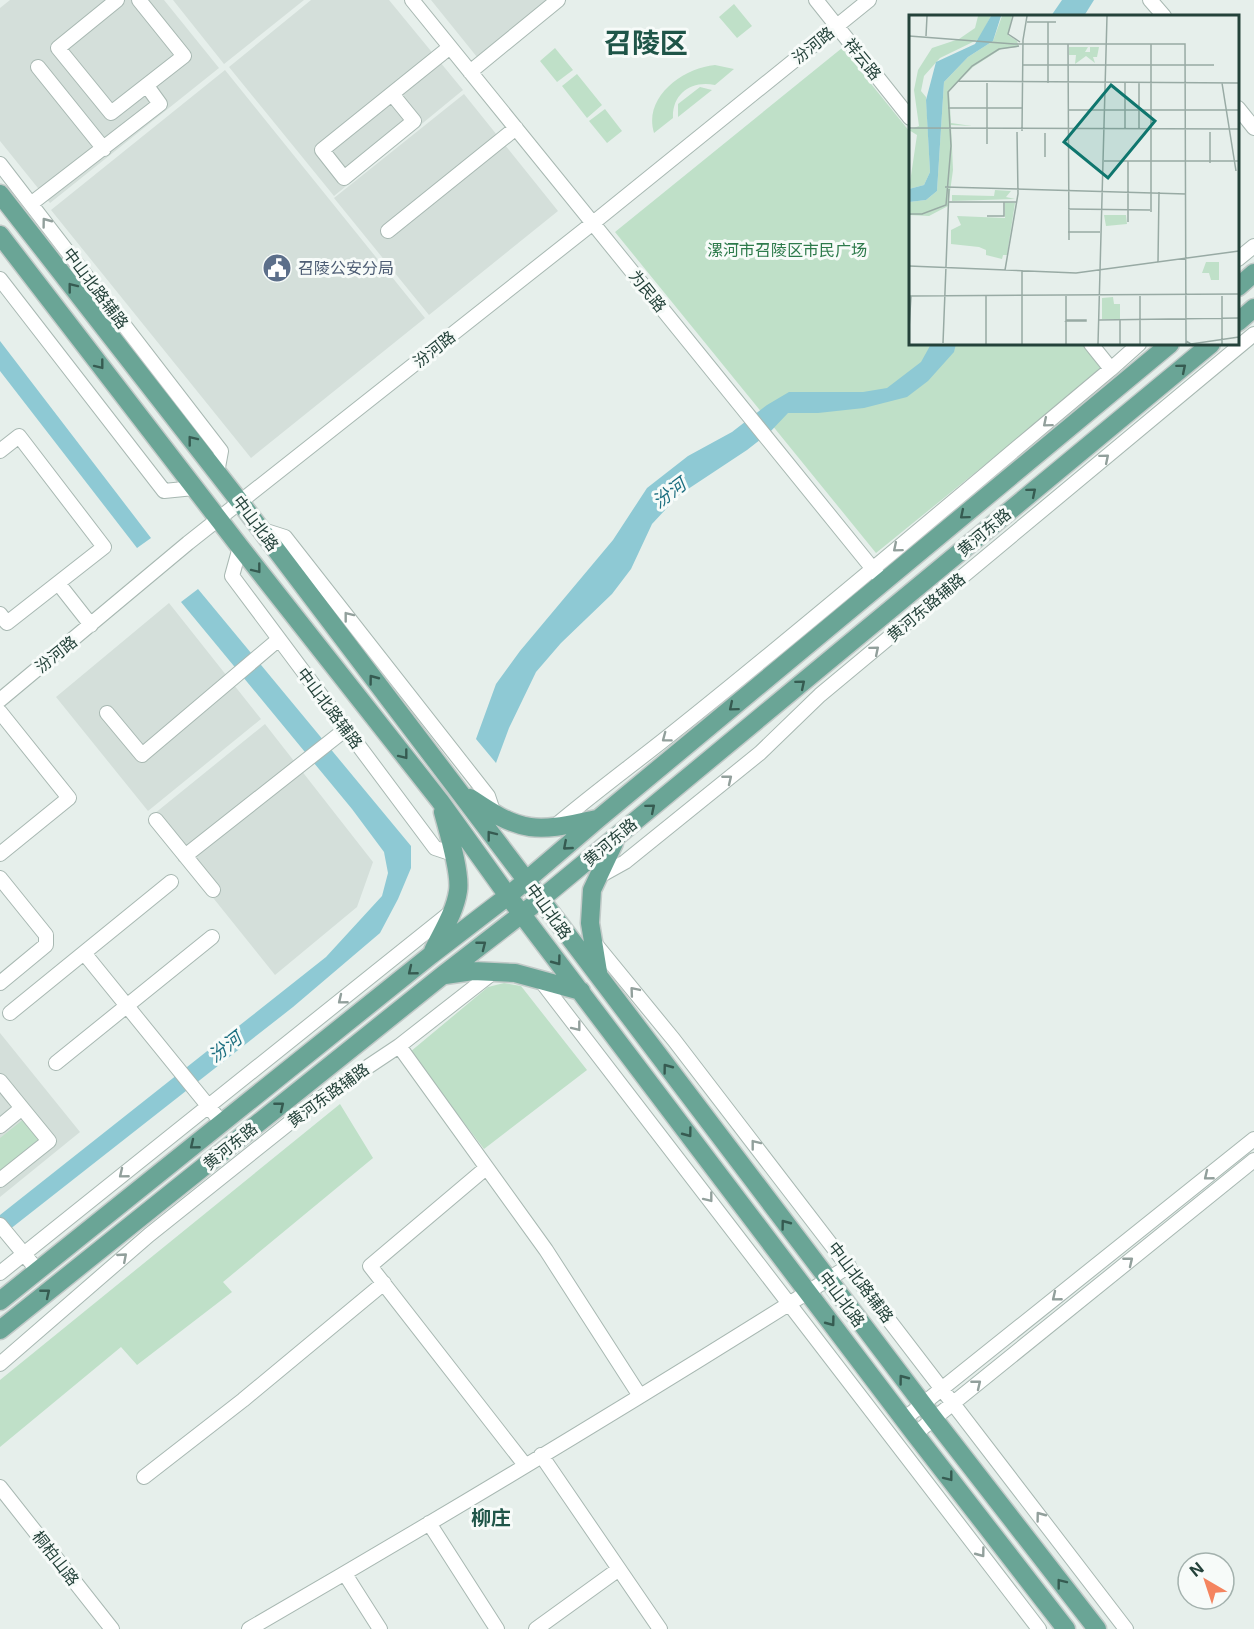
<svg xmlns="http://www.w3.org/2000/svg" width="1254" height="1629" font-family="Inter,'Noto Sans SC',sans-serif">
	<rect width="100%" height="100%" fill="#e6efeb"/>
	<path fill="#d4dfda" d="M 10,0 L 164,0 L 219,68 L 50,203 L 0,141 L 0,8 Z
		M 173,0 L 304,0 L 224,64 Z
		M 311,0 L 389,0 L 463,90 L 334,196 L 229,67 Z
		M 431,0 L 548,0 L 477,57 Z
		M 225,70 L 425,318 L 251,458 L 51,210 Z
		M 464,94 L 558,211 L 429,315 L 334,198 Z
		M 169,603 L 261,719 L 148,811 L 56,697 Z
		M 265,724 L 373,862 L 357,907 L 275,975 L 149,818 Z
		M 0,1033 L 80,1132 L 0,1197 Z"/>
	<path fill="#bfe0c8" d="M 734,4 L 752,26 L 737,38 L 719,17 Z
		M 555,48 L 573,70 L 557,82 L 540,61 Z
		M 842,48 L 910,132 L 910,344 L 1082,344 L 1103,369 L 876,553 L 615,232 Z
		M 715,65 L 734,69 L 715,85 C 691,80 672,94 673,118 L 654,133 C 643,97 683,68 715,65 Z
		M 577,74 L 602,105 L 587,118 L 562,86 Z
		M 700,87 L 712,90 L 678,117 L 678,104 Z
		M 605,109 L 622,131 L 607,143 L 589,121 Z
		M 504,983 L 521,986 L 587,1070 L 484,1149 L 410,1052 L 488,987 Z
		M 340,1104 L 373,1158 L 223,1282 L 232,1292 L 137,1365 L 121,1347 L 0,1447 L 0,1380 Z
		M 25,1118 L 42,1138 L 0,1171 L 0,1138 Z"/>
	<path fill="#8ec9d4" d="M 1062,0 L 1094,0 L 1084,16 L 1051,16 Z
		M 0,341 L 151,538 L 137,548 L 0,371 Z
		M 931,344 L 956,344 L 954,352 L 928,381 L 907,397 L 864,408 L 818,413 L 788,413 L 770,432 L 747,450 L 679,495 L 652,524 L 631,569 L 612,594 L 561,643 L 536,672 L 509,728 L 496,763 L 476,739 L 496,684 L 520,651 L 613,540 L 647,488 L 688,456 L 732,432 L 767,405 L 789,392 L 863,392 L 887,388 L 921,362 Z
		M 198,589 L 411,846 L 411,868 L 398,899 L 380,933 L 293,1007 L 0,1237 L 0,1215 L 326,957 L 382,896 L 388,873 L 384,852 L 352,809 L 181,602 Z"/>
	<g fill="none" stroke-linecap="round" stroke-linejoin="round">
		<g stroke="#a8b8b2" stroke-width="16">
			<path id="minor" d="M 117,0 L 58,48 L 111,113 L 184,56 L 139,0
				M 412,0 L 877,574
				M 816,0 L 910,118
				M 1150,0 L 1164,16
				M 38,67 L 104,149
				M 470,72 L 558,0
				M 392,94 L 414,121 L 344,178 L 322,150 L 450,47
				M 1238,108 L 1254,128
				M 0,164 L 221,451 L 217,473
				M 32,203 L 160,104 L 147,86
				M 388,231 L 516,128
				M 1238,259 L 1254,246
				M 0,279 L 164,491 L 194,488
				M 1091,344 L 1111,369
				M 0,451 L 19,436 L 104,547 L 7,623 L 0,614
				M 260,529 L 285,537 L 488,796 L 494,814
				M 240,547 L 232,576 L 435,848 L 453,854
				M 58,583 L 91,625
				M 0,700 L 188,543 L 593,223 L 869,0
				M 0,712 L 69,798 L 0,854
				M 107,713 L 142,755 L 279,639
				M 156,820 L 213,890
				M 555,826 C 594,793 635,763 675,731 C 823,613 966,490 1111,369 L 1139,344
				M 185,856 L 346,729
				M 598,877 L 625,862 L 760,753 L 820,695 L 1254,334
				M 0,878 L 46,935 L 46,945 L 0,983
				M 593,941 L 674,1040 L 1126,1629
				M 84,953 L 222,1123
				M 541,981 L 1039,1629
				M 10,1013 L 171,882
				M 399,1046 L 546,1250 L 640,1396
				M 56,1063 L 212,937
				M 0,1081 L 22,1108
				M 0,1126 L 22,1108 L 49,1141 L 0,1180
				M 486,1168 L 370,1266 L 525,1465
				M 0,1225 L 38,1271
				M 0,1273 L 451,912
				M 0,1364 L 149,1235 L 318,1100 L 399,1046 L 495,971
				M 904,1419 L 1254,1139
				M 915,1434 L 1254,1160
				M 541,1455 L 660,1629
				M 144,1477 L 243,1400 L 384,1283
				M 0,1487 L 112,1629
				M 429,1523 L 497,1629
				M 345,1574 L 380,1629
				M 249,1629 C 451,1512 652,1391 849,1266
				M 536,1629 L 619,1569"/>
		</g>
		<g stroke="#c2cac8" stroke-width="21">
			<path id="major" d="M 0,194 L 240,502 L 934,1419 L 1097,1629
				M 0,235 L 240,547 L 440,801 L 508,896 L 915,1434 L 1066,1629
				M 1238,287 L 1254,273
				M 1238,322 L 1254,308
				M 470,798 C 488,810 508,824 530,827 C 552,830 575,823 597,819
				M 433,951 C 442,932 455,912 458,891 C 461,873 448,831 443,812
				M 598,972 L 590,923 L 592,890 L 614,843
				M 445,975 L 473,971 L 515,973 L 581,991
				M 0,1301 L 431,955 L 508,896 L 598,819 L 1170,344
				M 0,1330 L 443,975 L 541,899 L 1211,344"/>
		</g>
		<use href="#minor" stroke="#fff" stroke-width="14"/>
		<use href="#major" stroke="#6aa596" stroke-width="18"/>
	</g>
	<defs><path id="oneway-chevron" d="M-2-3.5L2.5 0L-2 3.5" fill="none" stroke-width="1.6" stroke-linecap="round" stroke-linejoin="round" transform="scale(1.5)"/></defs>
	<g stroke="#92a09c">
		<use href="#oneway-chevron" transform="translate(46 222) rotate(-127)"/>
		<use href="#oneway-chevron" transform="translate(1047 423) rotate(140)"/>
		<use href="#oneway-chevron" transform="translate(1105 458) rotate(-40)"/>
		<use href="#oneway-chevron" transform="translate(897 548) rotate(140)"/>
		<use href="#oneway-chevron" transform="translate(348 616) rotate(-128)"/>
		<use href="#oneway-chevron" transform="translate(875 650) rotate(-40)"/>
		<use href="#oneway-chevron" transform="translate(666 738) rotate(143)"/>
		<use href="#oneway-chevron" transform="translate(728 779) rotate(-39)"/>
		<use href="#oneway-chevron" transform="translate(634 991) rotate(-130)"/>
		<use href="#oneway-chevron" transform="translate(342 1000) rotate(141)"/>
		<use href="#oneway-chevron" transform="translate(577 1027) rotate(52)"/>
		<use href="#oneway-chevron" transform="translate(755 1144) rotate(-128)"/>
		<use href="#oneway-chevron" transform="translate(123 1174) rotate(141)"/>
		<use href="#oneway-chevron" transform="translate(1208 1176) rotate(141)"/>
		<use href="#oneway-chevron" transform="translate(709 1198) rotate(52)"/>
		<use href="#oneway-chevron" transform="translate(123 1257) rotate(-41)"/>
		<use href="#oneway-chevron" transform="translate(1129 1261) rotate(-39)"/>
		<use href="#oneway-chevron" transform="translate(1056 1297) rotate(141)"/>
		<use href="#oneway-chevron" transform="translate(977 1384) rotate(-39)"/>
		<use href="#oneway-chevron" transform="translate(1040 1516) rotate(-127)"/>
		<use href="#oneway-chevron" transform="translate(981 1553) rotate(53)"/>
	</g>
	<g stroke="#365b51">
		<use href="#oneway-chevron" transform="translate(72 287) rotate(-128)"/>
		<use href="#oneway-chevron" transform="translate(100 365) rotate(52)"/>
		<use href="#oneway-chevron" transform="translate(1182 368) rotate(-40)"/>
		<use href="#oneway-chevron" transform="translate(192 440) rotate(-128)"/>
		<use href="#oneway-chevron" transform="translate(1032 492) rotate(-40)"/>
		<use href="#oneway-chevron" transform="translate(964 515) rotate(140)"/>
		<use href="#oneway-chevron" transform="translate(257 569) rotate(52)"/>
		<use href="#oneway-chevron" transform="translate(373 679) rotate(-127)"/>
		<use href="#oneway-chevron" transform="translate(801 684) rotate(-40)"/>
		<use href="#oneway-chevron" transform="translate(733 707) rotate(140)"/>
		<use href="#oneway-chevron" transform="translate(404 755) rotate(52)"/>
		<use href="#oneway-chevron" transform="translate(651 808) rotate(-40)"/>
		<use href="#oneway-chevron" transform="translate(491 835) rotate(-128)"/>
		<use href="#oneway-chevron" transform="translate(567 846) rotate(139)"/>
		<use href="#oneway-chevron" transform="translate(482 945) rotate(-38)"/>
		<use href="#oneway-chevron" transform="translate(557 961) rotate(53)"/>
		<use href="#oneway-chevron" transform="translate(412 971) rotate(141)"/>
		<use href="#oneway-chevron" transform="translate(667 1068) rotate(-127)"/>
		<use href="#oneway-chevron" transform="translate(280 1106) rotate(-39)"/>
		<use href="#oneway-chevron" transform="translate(688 1133) rotate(53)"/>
		<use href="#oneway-chevron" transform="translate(194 1145) rotate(141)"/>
		<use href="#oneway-chevron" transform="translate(785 1224) rotate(-127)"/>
		<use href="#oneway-chevron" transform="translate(46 1293) rotate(-39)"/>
		<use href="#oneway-chevron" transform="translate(831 1322) rotate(53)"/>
		<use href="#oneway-chevron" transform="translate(903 1379) rotate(-127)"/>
		<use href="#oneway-chevron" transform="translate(949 1477) rotate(52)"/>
		<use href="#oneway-chevron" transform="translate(1061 1583) rotate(-128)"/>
	</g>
	<defs>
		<g id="civic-disc" transform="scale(1.5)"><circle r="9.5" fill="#5c6f8a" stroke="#f7fbf9"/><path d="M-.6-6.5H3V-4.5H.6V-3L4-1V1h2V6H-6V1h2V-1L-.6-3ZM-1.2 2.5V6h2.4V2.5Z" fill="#fff"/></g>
	</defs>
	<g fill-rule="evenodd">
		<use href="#civic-disc" x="277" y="268"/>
	</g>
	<g text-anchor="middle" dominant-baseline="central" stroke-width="6" stroke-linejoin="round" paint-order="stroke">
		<g font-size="16" fill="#24423a" stroke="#f7fbf9">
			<text transform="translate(813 45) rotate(-39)">汾河路</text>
			<text transform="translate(863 59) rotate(51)">祥云路</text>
			<text transform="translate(96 288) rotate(53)">中山北路辅路</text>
			<text transform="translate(648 291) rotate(51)">为民路</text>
			<text transform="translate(434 349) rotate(-38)">汾河路</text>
			<text transform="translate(256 523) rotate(53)">中山北路</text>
			<text transform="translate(984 532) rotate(-40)">黄河东路</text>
			<text transform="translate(926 607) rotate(-40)">黄河东路辅路</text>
			<text transform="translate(56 654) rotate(-39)">汾河路</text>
			<text transform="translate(330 708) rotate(53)">中山北路辅路</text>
			<text transform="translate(610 842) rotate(-40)">黄河东路</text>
			<text transform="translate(549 911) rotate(54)">中山北路</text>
			<text transform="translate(328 1095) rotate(-36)">黄河东路辅路</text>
			<text transform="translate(230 1146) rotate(-39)">黄河东路</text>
			<text transform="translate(861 1282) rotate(53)">中山北路辅路</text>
			<text transform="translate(842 1299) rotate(53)">中山北路</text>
			<text transform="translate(56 1558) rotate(52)">桐柏山路</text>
		</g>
		<g font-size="16" fill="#2d7a4b" stroke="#f7fbf9">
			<text x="787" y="250">漯河市召陵区市民广场</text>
		</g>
		<g font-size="16" fill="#4e5e75" stroke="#f7fbf9" text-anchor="start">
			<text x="298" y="268">召陵公安分局</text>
		</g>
		<g font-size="18" font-style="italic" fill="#1c6f80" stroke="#f7fbf9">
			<text transform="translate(669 493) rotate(-37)">汾河</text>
			<text transform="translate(225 1047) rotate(-38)">汾河</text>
		</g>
		<g font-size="20" font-weight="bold" fill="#1f5548" stroke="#f7fbf9">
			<text x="491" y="1518">柳庄</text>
		</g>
		<g font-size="28" font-weight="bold" fill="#1f5548" stroke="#f7fbf9">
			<text x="646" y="43">召陵区</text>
		</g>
	</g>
	<g transform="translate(909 15)">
		<rect width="330" height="330" fill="#e6efeb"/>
		<path d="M 69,1 L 82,1 L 70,24 L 31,43 L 15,61 L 12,76 L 17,82 L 21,157 L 15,170 L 0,174 L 8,120 L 0,115 L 10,111 L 5,75 L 9,55 L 23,33 L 50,24 L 66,13 ZM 93,1 L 103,1 L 99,20 L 108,26 L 110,32 L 92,34 L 64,52 L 52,64 L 55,67 L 52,64 L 40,76 L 42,108 L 63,111 L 42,110 L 44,155 L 39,191 L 20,201 L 0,200 L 0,187 L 17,185 L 28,176 L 35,67 L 59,42 L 84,26 ZM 160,32 L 179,32 L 176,37 L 181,37 L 181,32 L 190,32 L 188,42 L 184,42 L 186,48 L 177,41 L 166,49 L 167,40 L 160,40 ZM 86,175 L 102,176 L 97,182 L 106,184 L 43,186 L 43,180 L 85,181 ZM 96,187 L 106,188 L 98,240 L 94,240 L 93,244 L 77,240 L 77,235 L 70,232 L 42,229 L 42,215 L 52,210 L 48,201 L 96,203 ZM 195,200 L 217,200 L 218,209 L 197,211 ZM 297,247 L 310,247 L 310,265 L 302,265 L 300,258 L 293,258 ZM 204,282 L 205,289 L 211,289 L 211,304 L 193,304 L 193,283 Z" fill="#bfe0c8"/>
		<path d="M 82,1 L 92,1 L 84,26 L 59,42 L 35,67 L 28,176 L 17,185 L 0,187 L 0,174 L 15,170 L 21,157 L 17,85 L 27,47 L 66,29 Z" fill="#8ec9d4"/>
		<path fill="none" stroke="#98aaa4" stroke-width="1.5" d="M 104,1 L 99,19 L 111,27M 118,7 L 147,7M 0,21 L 105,29 L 276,29 L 277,329M 17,21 L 18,1M 159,29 L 160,225M 113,50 L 305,50M 49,66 L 330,68M 78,68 L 78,129M 139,68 L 139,7M 216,68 L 216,114M 313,68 L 327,156M 39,93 L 114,93M 159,95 L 330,95M 0,113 L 330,114M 230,114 L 230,68M 113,116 L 114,25 L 118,1M 136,142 L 136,118M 195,146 L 330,146M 219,146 L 219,207M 301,148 L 301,117M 36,172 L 277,179M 40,187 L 107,187M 159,194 L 241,195M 242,197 L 242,29M 0,199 L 13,199 L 37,190 L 42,131 L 39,77 L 63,51 L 90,34 L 110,31M 78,201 L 95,201 L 95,187M 159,217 L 191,217M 249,247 L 250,177M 0,251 L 167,258 L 330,236M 96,255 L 109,179 L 108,117M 0,281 L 330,279M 231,281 L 231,329M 177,305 L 177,306 L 157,306 L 158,305 ZM 190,305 L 330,303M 0,314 L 2,281M 277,326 L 282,329 L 330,322M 34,328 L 40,174M 77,329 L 77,281M 113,329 L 113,255M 157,329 L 157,281M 189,329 L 198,1M 211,329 L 211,305M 313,329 L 313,281"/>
		<path fill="#0f766e" fill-opacity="0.15" stroke="#0f766e" stroke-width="3" d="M 202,70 L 246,106 L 199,163 L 155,127 Z"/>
		<rect width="330" height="330" fill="none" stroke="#24423a" stroke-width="3"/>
	</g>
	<g transform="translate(1206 1581) rotate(321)"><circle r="28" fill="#f7fbf9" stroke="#a3b1ad" stroke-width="1.5"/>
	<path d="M0-4.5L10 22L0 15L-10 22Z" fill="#f4845f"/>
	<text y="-9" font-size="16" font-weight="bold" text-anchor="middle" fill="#24423a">N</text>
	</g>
</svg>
